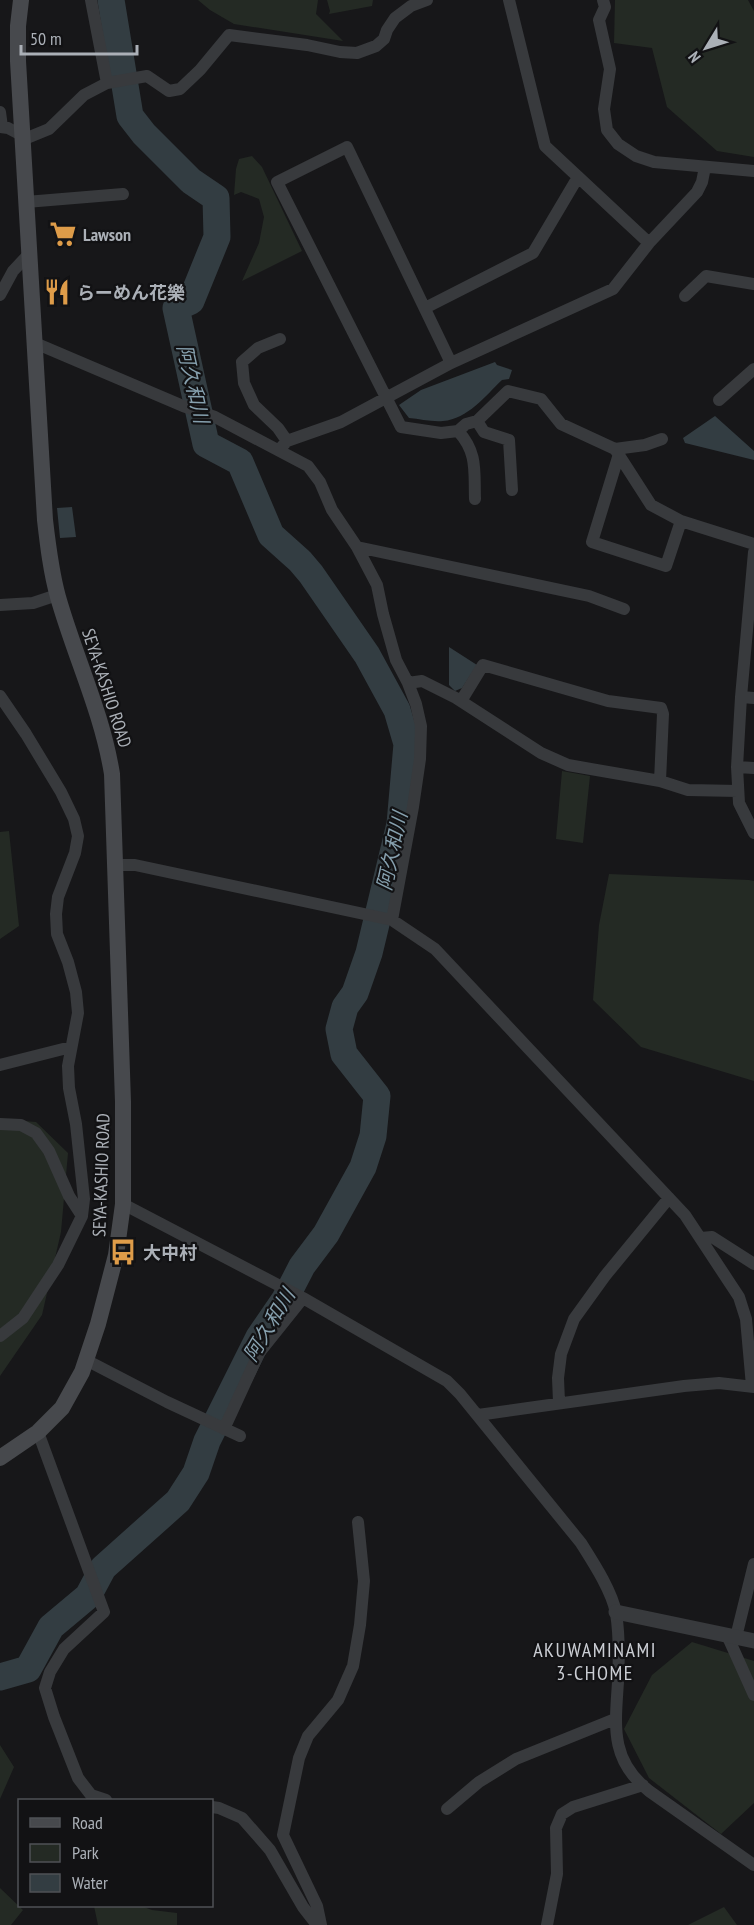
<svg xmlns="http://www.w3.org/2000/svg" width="754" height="1925" font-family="'PT Sans Narrow','Noto Sans JP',sans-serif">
	<rect width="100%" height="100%" fill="#171719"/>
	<path fill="#242a24" d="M 198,0 L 318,0 L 316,14 L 343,41 L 234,24 L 210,10 Z
		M 327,0 L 373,0 L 372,6 L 329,14 L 330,11 Z
		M 615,0 L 748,0 L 754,11 L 754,157 L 717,151 L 667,107 L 652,48 L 614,43 Z
		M 252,156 L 262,167 L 302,251 L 242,281 L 259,243 L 264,217 L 259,199 L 241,192 L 234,195 L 236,169 L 239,159 Z
		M 562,771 L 590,776 L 583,843 L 556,839 Z
		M 9,831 L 19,926 L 0,939 L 0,832 Z
		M 609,874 L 749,880 L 754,881 L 754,1081 L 641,1047 L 593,1000 L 599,925 Z
		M 0,1119 L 36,1122 L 68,1153 L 61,1232 L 42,1315 L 0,1376 Z
		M 692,1642 L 754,1661 L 754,1803 L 721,1834 L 649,1778 L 624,1729 L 652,1675 Z
		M 0,1745 L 14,1767 L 0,1799 Z
		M 0,1888 L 23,1910 L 11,1925 L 0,1925 Z
		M 94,1906 L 141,1906 L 152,1910 L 177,1913 L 177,1925 L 98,1925 Z
		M 724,1907 L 737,1925 L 688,1925 Z"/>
	<path fill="#333d42" d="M 495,362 L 497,365 L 512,370 L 509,379 L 502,380 C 485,396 468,419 443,421 C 432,422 420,419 409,418 L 399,405 L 421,390 Z
		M 715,416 L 754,451 L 754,460 L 685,443 L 683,438 Z
		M 72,507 L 76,537 L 60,538 L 57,508 Z
		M 449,647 L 477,665 L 462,688 L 455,691 L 449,685 Z"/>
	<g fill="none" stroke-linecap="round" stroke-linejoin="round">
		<path stroke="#333d42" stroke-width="27" d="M 0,1677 L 28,1669 L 51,1627 L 88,1596 L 103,1568 L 178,1501 L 196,1473 L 207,1441 L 259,1337 L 285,1299 L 302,1266 L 326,1234 L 363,1167 L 373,1136 L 377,1096 L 344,1054 L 339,1029 L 345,1007 L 355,993 L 369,953 L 400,824 L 407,744 L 397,710 L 367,655 L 311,574 L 300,561 L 271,535 L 240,462 L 206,444 L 176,308 L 191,301 L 217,237 L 216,198 L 191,181 L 144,134 L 130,116 L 111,0"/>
		<path stroke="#383a3d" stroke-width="12" d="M 91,0 L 107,83
			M 509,0 L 545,146 L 649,243
			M 603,0 L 605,7 L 599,20 L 610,69 L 604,109 L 607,130 L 618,144 L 636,156 L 654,162 L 754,171
			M 0,112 L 2,127
			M 0,127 L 8,128 L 27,138 L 49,129 L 84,95 L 107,83 L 147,76 L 169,91 L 180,89 L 200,70 L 229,35 L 307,45 L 340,52 L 357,53 L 376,46 L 384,39 L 387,30 L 395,18 L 411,6 L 427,0
			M 26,202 L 123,194
			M 0,295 L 13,271 L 29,254
			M 685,296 L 706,276 L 754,284
			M 425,308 L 533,253 L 578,177
			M 280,339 L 258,348 L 242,362 L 244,383 L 254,405 L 278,428 L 287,441
			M 35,343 L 183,406 L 215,417 L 308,466 L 320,482 L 332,510 L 357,547 L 377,585 L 383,614 L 396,660 L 408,683 L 416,704 L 421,726 L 420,759 L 413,807 L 392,920
			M 451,363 L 347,147 L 277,182 L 401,427 L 441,433 L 458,431 L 466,424 L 477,421 L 508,391 L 541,399 L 561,424 L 615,449 L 651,505 L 681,521 L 754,544
			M 719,400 L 754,369
			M 477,421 L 484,432 L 509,440 L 512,490
			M 458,431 C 478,453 474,471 475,499
			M 615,449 L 645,445 L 662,439
			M 279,450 L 287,441 L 341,422 L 451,363 L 613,289 L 649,243 L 697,192 L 702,182 L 705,167
			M 619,454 L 592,542 L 666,566 L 681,521
			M 357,547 L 589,596 L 624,609
			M 754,552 L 741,697 L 737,767 L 739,803 L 754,833
			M 0,605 L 33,603 L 57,595
			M 408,683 L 422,681 L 456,698 L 541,753 L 568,765 L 660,781 L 663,714 L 661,708 L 608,701 L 483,665 L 461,701
			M 0,696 L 26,734 L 61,792 L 74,819 L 78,836 L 75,853 L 58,897 L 56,914 L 57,934 L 68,962 L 76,992 L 78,1013 L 68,1066 L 69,1088 L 76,1124 L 84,1199 L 82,1216 L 58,1265 L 23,1318 L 0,1336
			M 741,697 L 754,698
			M 737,767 L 754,768
			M 660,781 L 688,790 L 738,791
			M 116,865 L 135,865 L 392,920 L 435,949 L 685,1215 L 739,1297 L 746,1319 L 752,1386
			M 0,1065 L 71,1047
			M 0,1124 L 21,1125 L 36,1133 L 49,1151 L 69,1196 L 82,1216
			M 123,1204 L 303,1298 L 447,1381 L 460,1394 L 581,1543 C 593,1562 612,1591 616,1613 C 619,1632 619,1663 618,1682 C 615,1727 610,1760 649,1791 L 754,1865
			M 701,1238 L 712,1237 L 754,1264
			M 86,1360 L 167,1402 L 240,1436
			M 559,1402 L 558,1378 L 561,1354 L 574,1319 L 605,1276 L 669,1198
			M 478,1415 L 684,1386 L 719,1383 L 754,1387
			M 224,1429 L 259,1353 L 303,1298
			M 38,1432 L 104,1612 L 64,1649 L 50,1672 L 45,1688 L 54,1717 L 78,1778 L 91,1795 L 106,1800
			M 727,1635 L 754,1695
			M 736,1637 L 754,1564
			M 212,1807 L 219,1808 L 242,1818 L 270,1850 L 303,1907 L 317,1925
			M 447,1809 L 479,1782 L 516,1759 L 615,1719
			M 321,1925 L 317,1906 L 283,1835 L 299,1758 L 308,1736 L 338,1700 L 353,1666 L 360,1625 L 364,1581 L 358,1522
			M 547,1925 L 557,1874 L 556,1828 L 562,1814 L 573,1807 L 643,1785"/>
		<path stroke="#383a3d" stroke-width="15" d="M 616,1612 L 754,1641"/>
		<path stroke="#47494d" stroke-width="16" d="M 0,1458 L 38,1432 L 62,1408 L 82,1372 L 98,1324 L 116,1255 L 123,1204 L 123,1102 L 112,774 C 102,712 75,657 58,597 C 51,572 48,546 45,520 L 18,61 L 18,26 L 21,0"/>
	</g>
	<defs>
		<g id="supermarket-bare" transform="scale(2.07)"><path d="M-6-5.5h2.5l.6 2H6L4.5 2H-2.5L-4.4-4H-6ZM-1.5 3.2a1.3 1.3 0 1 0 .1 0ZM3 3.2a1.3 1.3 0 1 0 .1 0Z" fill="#de9c49" stroke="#121214" stroke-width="2.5" paint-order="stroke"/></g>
		<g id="restaurant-bare" transform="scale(2.07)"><path d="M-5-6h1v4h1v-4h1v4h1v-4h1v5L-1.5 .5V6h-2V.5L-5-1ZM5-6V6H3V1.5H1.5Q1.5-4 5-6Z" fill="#de9c49" stroke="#121214" stroke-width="2.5" paint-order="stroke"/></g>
		<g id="bus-bare" transform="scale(2.07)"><path d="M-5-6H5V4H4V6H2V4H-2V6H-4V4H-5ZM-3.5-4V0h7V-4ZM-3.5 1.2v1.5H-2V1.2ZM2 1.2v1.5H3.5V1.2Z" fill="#de9c49" stroke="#121214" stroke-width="2.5" paint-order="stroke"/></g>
	</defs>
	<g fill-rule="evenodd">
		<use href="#supermarket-bare" x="63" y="234"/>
		<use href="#restaurant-bare" x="57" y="292"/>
		<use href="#bus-bare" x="123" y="1252"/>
	</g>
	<g text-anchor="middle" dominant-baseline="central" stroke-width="4.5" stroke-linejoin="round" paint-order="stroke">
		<g font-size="18" font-weight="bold" fill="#abb0b7" stroke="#121214" text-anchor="start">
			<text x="83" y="234">Lawson</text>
			<text x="77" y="292">らーめん花樂</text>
			<text x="143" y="1252">大中村</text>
		</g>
		<g font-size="18" fill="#abb0b7" stroke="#121214">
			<text transform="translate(107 688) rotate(72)">SEYA-KASHIO ROAD</text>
			<text transform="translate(101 1175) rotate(-88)">SEYA-KASHIO ROAD</text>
		</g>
		<g font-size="20" font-style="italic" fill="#86a0ae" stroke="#121214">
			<text transform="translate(193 384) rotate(77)">阿久和川</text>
			<text transform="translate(392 851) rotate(-78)">阿久和川</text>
			<text transform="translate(269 1325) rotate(-59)">阿久和川</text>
		</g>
		<g font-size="20" letter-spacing="1.5" fill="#cbced4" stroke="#121214">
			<text x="595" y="1650">AKUWAMINAMI<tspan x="595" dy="23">3-CHOME</tspan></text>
		</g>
	</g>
	<rect x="18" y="1799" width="195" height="108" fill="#121214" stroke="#4f5155" stroke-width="1.5"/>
	<rect x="30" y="1818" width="30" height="9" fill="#47494d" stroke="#4f5155" stroke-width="1.5"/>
	<text x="72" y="1829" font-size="18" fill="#abb0b7">Road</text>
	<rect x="30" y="1844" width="30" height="18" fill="#242a24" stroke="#4f5155" stroke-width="1.5"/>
	<text x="72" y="1859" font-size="18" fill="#abb0b7">Park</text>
	<rect x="30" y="1874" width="30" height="18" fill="#333d42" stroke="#4f5155" stroke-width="1.5"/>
	<text x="72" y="1889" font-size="18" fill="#abb0b7">Water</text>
	<g transform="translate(706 48) rotate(232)" stroke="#121214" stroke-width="4.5" paint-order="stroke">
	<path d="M0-4.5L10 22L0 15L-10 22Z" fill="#abb0b7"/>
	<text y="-9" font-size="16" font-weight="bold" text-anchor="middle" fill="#abb0b7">N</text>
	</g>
	<path d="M21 45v9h116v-9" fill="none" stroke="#abb0b7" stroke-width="3"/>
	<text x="30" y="45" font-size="18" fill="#abb0b7" stroke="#121214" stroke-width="4.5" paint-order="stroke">50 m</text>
</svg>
